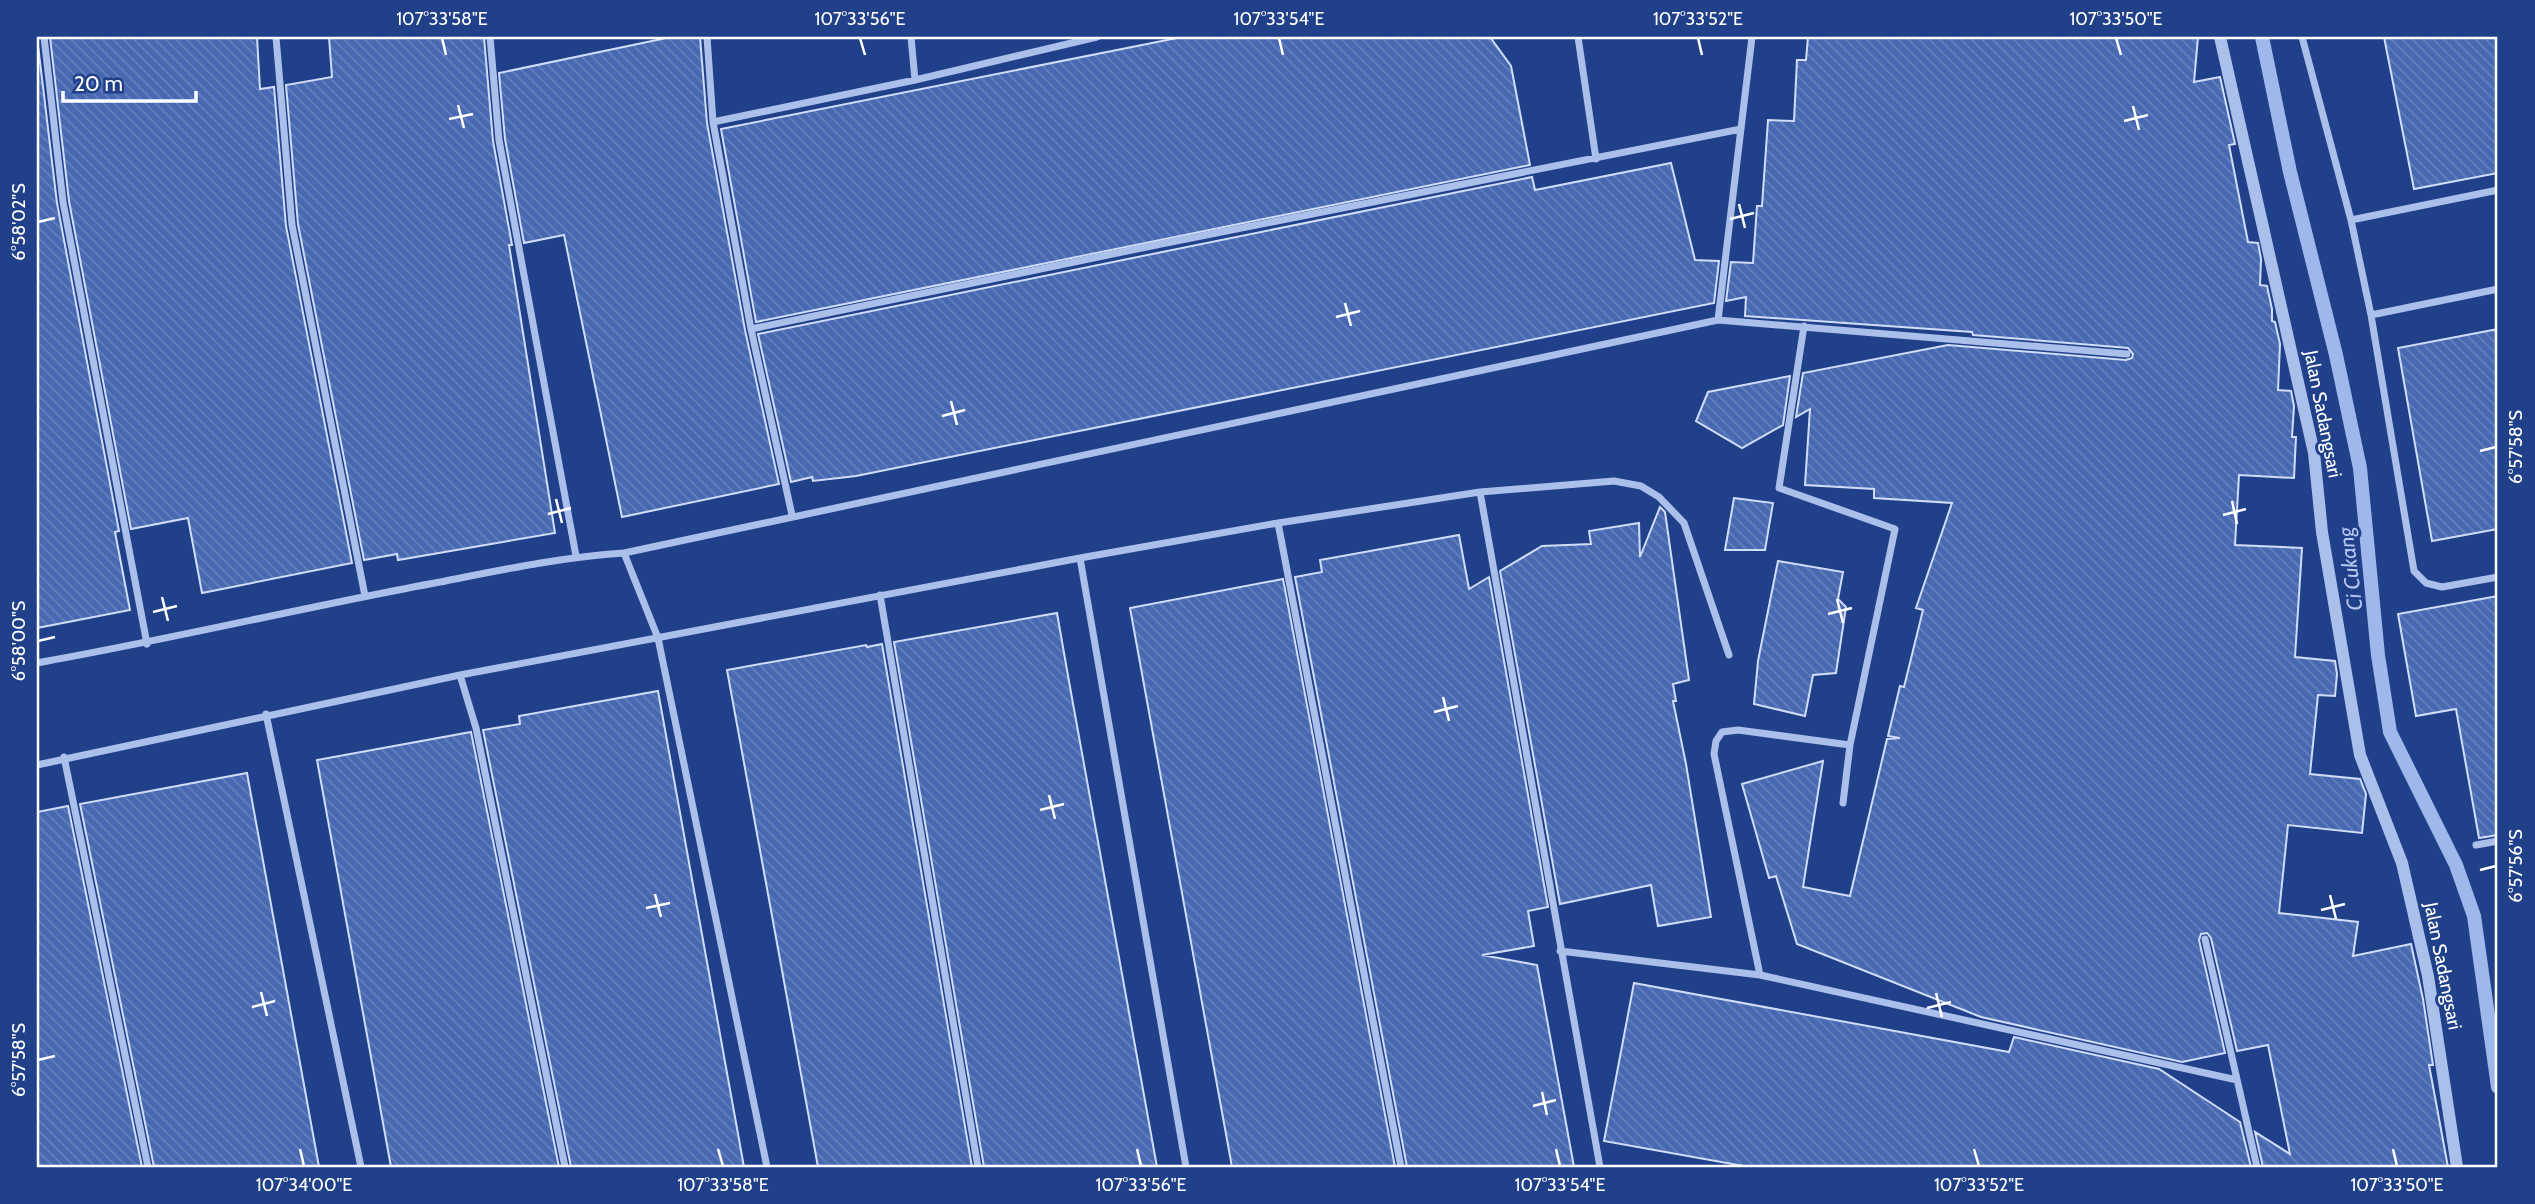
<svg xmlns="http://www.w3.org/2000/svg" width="2535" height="1204" font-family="Cabin,sans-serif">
	<defs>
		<pattern id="building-back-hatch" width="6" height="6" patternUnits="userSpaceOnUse" patternTransform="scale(1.75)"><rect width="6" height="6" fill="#4869b1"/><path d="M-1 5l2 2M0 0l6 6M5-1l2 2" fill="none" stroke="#6380bd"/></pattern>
	</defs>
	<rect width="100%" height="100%" fill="#204089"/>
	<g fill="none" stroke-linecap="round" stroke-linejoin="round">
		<path stroke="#9fb8ec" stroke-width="14" d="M 2262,37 L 2290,172 L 2336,355 L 2360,468 L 2378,655 L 2390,732 L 2456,865 L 2474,916 L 2498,1087"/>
	</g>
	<path fill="url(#building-back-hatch)" stroke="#d0ddf8" stroke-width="2" d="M 37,37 L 57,203 L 119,531 L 115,532 L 130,610 L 37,628 Z
		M 50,37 L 257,37 L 260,89 L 274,87 L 286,226 L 352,563 L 202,593 L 188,518 L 131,529 L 69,201 Z
		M 329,37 L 484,37 L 493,141 L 512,245 L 509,245 L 555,533 L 398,560 L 397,554 L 364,560 L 298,224 L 286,85 L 332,77 Z
		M 671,37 L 700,37 L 707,123 L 745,330 L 779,484 L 622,517 L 564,235 L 524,243 L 505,139 L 499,73 Z
		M 1182,37 L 1490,37 L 1511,66 L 1530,165 L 756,322 L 721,129 Z
		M 1808,37 L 2198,37 L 2194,82 L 2220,77 L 2235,144 L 2229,145 L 2248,242 L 2258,243 L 2261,259 L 2260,285 L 2267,286 L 2272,309 L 2272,321 L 2275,322 L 2280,344 L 2278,390 L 2291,391 L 2294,406 L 2292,437 L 2296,437 L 2294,478 L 2239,475 L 2235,545 L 2302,548 L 2295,657 L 2335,661 L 2337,674 L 2335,696 L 2318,695 L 2310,774 L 2360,779 L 2366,794 L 2362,833 L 2288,825 L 2279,913 L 2358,922 L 2353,956 L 2411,944 L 2423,999 L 2433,1065 L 2429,1065 L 2448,1167 L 2263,1167 L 2255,1132 L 2290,1154 L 2268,1045 L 2237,1051 L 2211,938 L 2207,933 L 2201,934 L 2199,940 L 2225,1053 L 2182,1062 L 1981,1017 L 1797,944 L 1776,876 L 1769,878 L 1742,784 L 1823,761 L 1803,887 L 1850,896 L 1887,739 L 1900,738 L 1888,736 L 1900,686 L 1904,687 L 1923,610 L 1916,608 L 1952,503 L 1874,498 L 1874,489 L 1805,485 L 1810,409 L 1796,417 L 1803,373 L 1948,345 L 2126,360 L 2132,358 L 2133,354 L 2128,348 L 1973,335 L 1972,332 L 1745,316 L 1746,297 L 1726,301 L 1731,262 L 1753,263 L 1757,206 L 1762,206 L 1768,120 L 1794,121 L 1797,60 L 1806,60 Z
		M 2384,37 L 2498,37 L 2498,173 L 2414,189 Z
		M 1671,163 L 1695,260 L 1719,261 L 1714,303 L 856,476 L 813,481 L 812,477 L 791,482 L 758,334 L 1532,177 L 1535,190 Z
		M 2498,329 L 2498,529 L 2432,541 L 2398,348 Z
		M 1790,376 L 1783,425 L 1742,448 L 1696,421 L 1708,392 Z
		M 1734,498 L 1773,503 L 1765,550 L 1725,550 Z
		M 1660,507 L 1665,512 L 1689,680 L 1673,684 L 1676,701 L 1673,701 L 1686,764 L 1711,917 L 1658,926 L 1651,885 L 1560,904 L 1500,571 L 1542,546 L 1591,544 L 1589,531 L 1639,523 L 1640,557 Z
		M 1459,535 L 1469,589 L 1489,577 L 1548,907 L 1528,911 L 1534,946 L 1482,955 L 1537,965 L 1574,1167 L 1407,1167 L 1295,577 L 1322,572 L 1320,560 Z
		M 1778,561 L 1843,572 L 1838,599 L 1846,607 L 1836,673 L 1813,675 L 1805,716 L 1754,704 L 1758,661 Z
		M 1283,579 L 1395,1167 L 1232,1167 L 1130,608 Z
		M 2498,596 L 2498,835 L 2479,838 L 2456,709 L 2416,716 L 2398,614 Z
		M 1057,613 L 1070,687 L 1157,1167 L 984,1167 L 894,642 Z
		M 882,644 L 972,1167 L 818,1167 L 727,670 L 866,645 L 867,647 Z
		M 658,691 L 744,1167 L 571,1167 L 483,730 L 520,724 L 519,716 Z
		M 471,732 L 559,1167 L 391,1167 L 317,760 Z
		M 247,773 L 319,1167 L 154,1167 L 80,804 Z
		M 68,806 L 142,1167 L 37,1167 L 37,812 Z
		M 1634,983 L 2009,1052 L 2014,1037 L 2159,1069 L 2240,1122 L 2251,1167 L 1749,1167 L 1604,1141 Z"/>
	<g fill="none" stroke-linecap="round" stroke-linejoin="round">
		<path stroke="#abbfeb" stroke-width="7" d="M 44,37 L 63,202 L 147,644
			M 276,37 L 292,225 L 365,596
			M 490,37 L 499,140 L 576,556
			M 707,37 L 713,122 L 751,329 L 792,515
			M 911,37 L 915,80
			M 1578,37 L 1596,159
			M 2302,37 L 2351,220 L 2371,315 L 2414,571 L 2426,583 L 2442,587 L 2498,577
			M 713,122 L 915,80 L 1097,37
			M 2351,220 L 2498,190
			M 2371,315 L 2498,289
			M 1718,320 L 1752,37
			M 1804,326 L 1779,488 L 1895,529 L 1850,745 L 1843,803
			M 751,329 L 1161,244 L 1741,129
			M 1480,492 L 1600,1167
			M 1278,523 L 1401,1167
			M 624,553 L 658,638 L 767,1167
			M 1080,558 L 1186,1167
			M 880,595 L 978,1167
			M 37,663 C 172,639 305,607 440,582 C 501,570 562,557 624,553 L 1718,320 L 2127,354
			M 460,675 L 476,728 L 565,1167
			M 266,714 L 361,1167
			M 64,757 L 148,1167
			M 37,765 L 460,675 L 1080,558 L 1278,523 L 1480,492 L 1614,481 L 1641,486 L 1659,497 L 1684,523 L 1729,655
			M 2476,845 L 2498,841
			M 2205,939 L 2257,1167
			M 1560,951 L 1760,975 L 2237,1080
			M 1760,975 L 1714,754 L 1716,741 L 1722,732 L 1738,730 L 1850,745"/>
		<path stroke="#abbfeb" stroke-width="12" d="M 2220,37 L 2314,453 L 2322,532 L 2360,755 L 2402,863 L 2428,976 L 2457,1167"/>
	</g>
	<path fill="none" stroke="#fff" stroke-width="2.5" d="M 442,38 L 446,55M 860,38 L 865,55M 1279,38 L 1283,55M 1698,38 L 1702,55M 2116,38 L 2121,55M 458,105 L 464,128M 2133,106 L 2139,130M 449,119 L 473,114M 2124,121 L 2148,115M 1739,204 L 1745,228M 1730,219 L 1754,213M 38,222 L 55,218M 1345,303 L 1351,326M 1336,317 L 1360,311M 951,401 L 957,425M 942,416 L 965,410M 2480,451 L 2496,447M 556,499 L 562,523M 2232,501 L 2237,524M 548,514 L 571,508M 2223,515 L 2246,509M 162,597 L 168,621M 1837,599 L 1843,623M 153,612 L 177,606M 1828,614 L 1852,608M 38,641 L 55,637M 1443,697 L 1449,721M 1434,712 L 1458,706M 1049,795 L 1055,819M 1040,810 L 1064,804M 2480,870 L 2496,866M 655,894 L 661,917M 2330,895 L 2336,919M 646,908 L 670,903M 2321,910 L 2345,904M 261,992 L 267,1016M 1936,993 L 1942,1017M 252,1007 L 275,1001M 1927,1008 L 1951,1002M 38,1060 L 55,1056M 1542,1092 L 1547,1115M 1533,1106 L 1556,1100M 300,1149 L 304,1166M 718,1149 L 723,1166M 1137,1149 L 1141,1166M 1556,1149 L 1560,1166M 1974,1149 L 1979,1166M 2393,1149 L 2397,1166"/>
	<g text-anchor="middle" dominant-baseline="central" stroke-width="6" stroke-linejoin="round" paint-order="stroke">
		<g font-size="19" fill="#fff" stroke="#204089">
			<text transform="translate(2323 414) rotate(79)">Jalan Sadangsari</text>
			<text transform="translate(2443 966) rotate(79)">Jalan Sadangsari</text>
		</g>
		<g font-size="21" font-style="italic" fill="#b7caf2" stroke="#204089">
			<text transform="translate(2350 569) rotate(-97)">Ci Cukang</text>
		</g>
	</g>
	<rect width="2535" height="1204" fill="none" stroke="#204089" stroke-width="77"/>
	<path d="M63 91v10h133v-10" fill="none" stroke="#ffffff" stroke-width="3.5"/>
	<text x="74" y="91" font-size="21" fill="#ffffff" stroke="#204089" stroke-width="5" paint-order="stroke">20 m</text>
	<rect x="38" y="38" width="2458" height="1128" fill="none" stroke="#fff" stroke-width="2.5"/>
	<g font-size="18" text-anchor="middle" fill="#fff">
		<text x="442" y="25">107°33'58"E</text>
		<text x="860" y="25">107°33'56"E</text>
		<text x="1279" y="25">107°33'54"E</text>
		<text x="1698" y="25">107°33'52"E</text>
		<text x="2116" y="25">107°33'50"E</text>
		<text transform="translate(19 222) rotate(-90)" y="6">6°58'02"S</text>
		<text transform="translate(2516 447) rotate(-90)" y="6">6°57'58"S</text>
		<text transform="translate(19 641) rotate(-90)" y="6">6°58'00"S</text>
		<text transform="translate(2516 866) rotate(-90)" y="6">6°57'56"S</text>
		<text transform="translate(19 1060) rotate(-90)" y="6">6°57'58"S</text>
		<text x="304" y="1191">107°34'00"E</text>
		<text x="723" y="1191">107°33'58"E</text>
		<text x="1141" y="1191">107°33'56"E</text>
		<text x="1560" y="1191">107°33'54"E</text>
		<text x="1979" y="1191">107°33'52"E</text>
		<text x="2397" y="1191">107°33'50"E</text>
	</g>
</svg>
